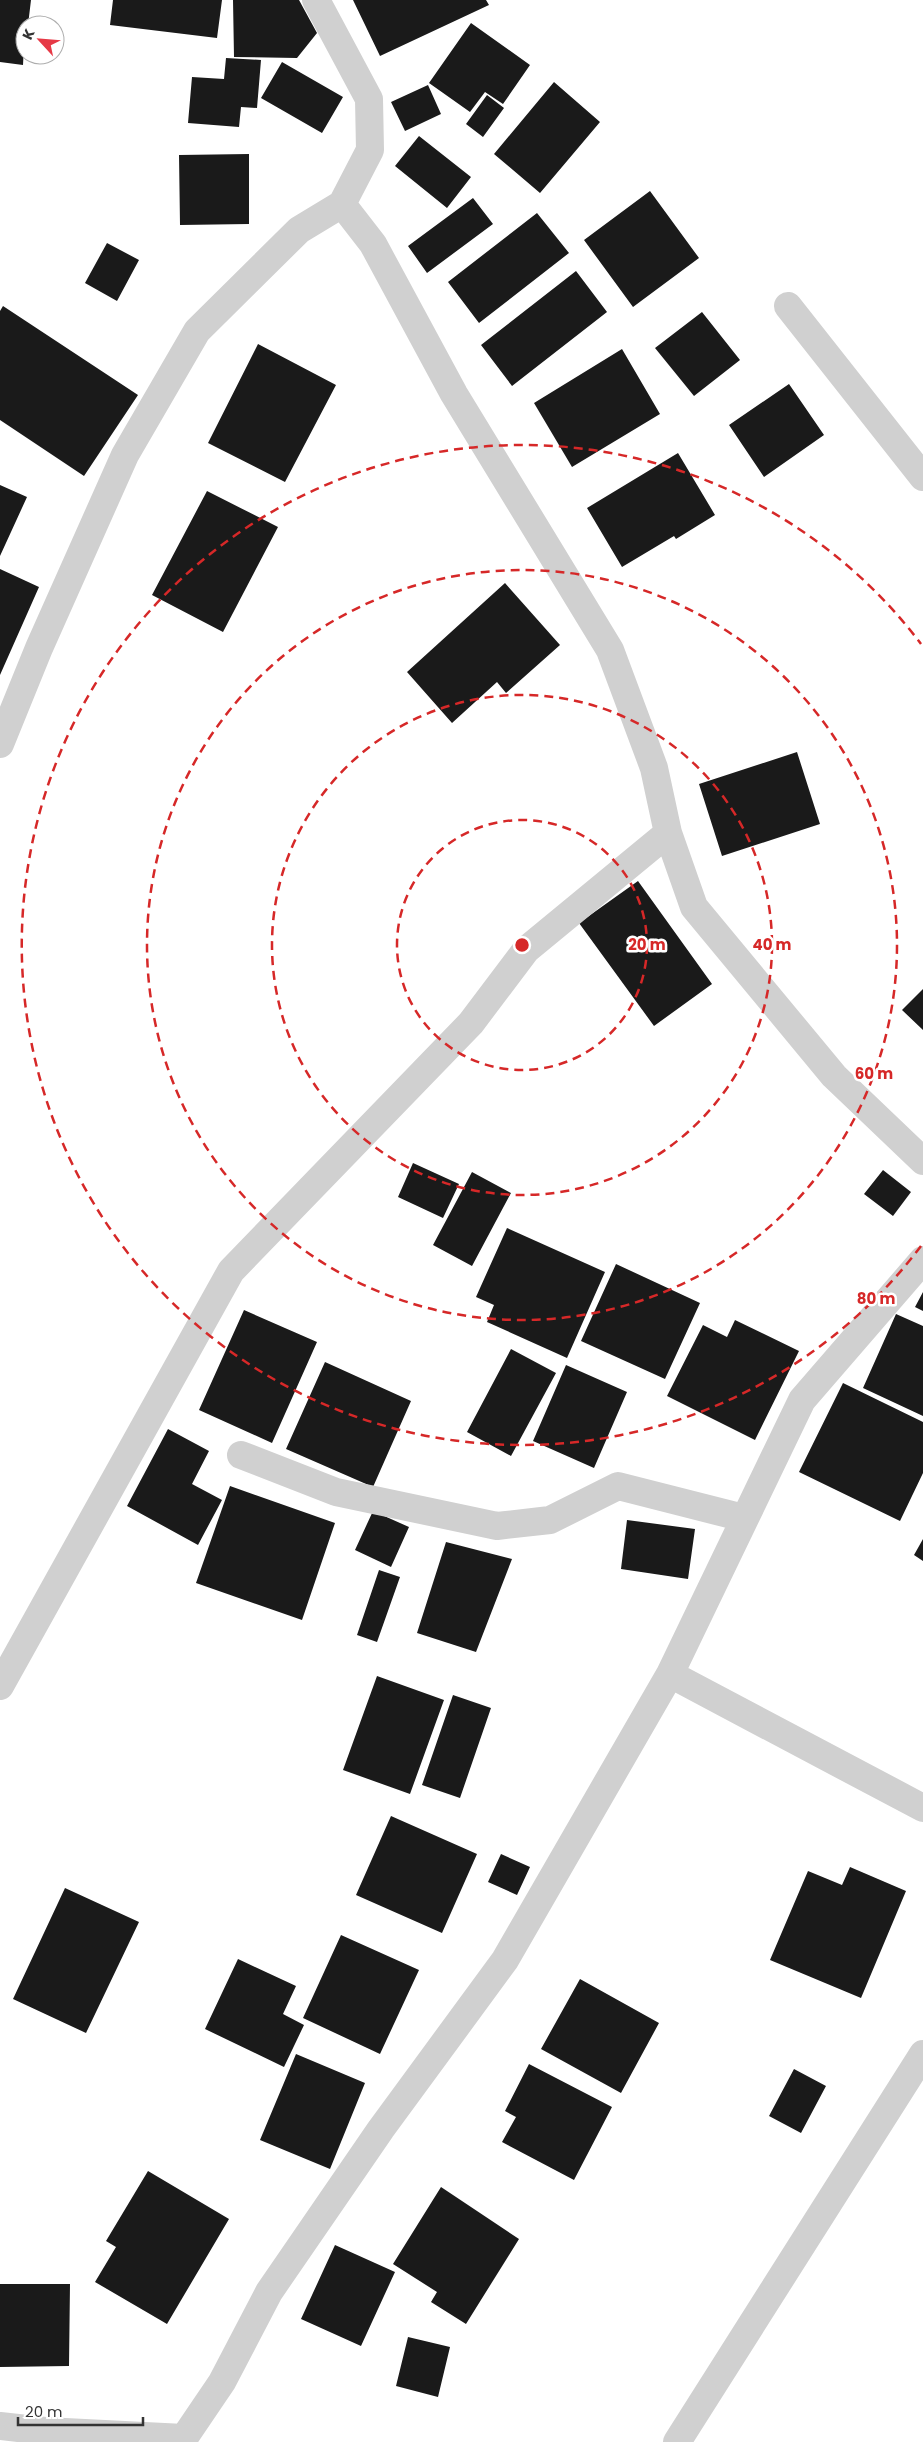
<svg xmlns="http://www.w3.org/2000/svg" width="923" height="2442" font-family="Poppins,sans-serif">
	<rect width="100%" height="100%" fill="#fff"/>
	<path fill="#1a1a1a" d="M 0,0 L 31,0 L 28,25 L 25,25 L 23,65 L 0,62 Z
		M 113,0 L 222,0 L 217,38 L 110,25 Z
		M 233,0 L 299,0 L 317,33 L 297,58 L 234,57 Z
		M 353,0 L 486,0 L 489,5 L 380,56 Z
		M 471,23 L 530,65 L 503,104 L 485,92 L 470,112 L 429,83 Z
		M 226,58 L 261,60 L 257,108 L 241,107 L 239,127 L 188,123 L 192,77 L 224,79 Z
		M 282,62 L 343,97 L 322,133 L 261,98 Z
		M 554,82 L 600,122 L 540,193 L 494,154 Z
		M 428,85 L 441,114 L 405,131 L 391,102 Z
		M 487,95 L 504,108 L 483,137 L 466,124 Z
		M 419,136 L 471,177 L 447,208 L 395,166 Z
		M 249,154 L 249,224 L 180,225 L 179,155 Z
		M 650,191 L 699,258 L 633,307 L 584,240 Z
		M 473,198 L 493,224 L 427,273 L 408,246 Z
		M 537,213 L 569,253 L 479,323 L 448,282 Z
		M 107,243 L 139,260 L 117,301 L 85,283 Z
		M 576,271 L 607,312 L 512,386 L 481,345 Z
		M 3,306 L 138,395 L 84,476 L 0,420 L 0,311 Z
		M 702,312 L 740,360 L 694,396 L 655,348 Z
		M 258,344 L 336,385 L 285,482 L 208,443 Z
		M 622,349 L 660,414 L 572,467 L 534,403 Z
		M 789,384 L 824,435 L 764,477 L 729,425 Z
		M 678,453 L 715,515 L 676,539 L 674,536 L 622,567 L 587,508 Z
		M 0,485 L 27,497 L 0,556 Z
		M 207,491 L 278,527 L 223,632 L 152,595 Z
		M 0,569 L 39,587 L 0,675 Z
		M 505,583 L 560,645 L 506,693 L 497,682 L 452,723 L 407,672 Z
		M 797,752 L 820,824 L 722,856 L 699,784 Z
		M 638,881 L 712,984 L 654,1026 L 579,923 Z
		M 923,989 L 923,1030 L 902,1010 Z
		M 413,1163 L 459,1184 L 443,1218 L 398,1197 Z
		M 883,1170 L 911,1192 L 893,1216 L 864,1194 Z
		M 472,1172 L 511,1193 L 472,1266 L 433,1245 Z
		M 507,1228 L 605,1272 L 567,1358 L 487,1322 L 494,1305 L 476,1297 Z
		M 616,1264 L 700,1303 L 665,1379 L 581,1341 Z
		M 923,1292 L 923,1311 L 915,1307 Z
		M 244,1310 L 317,1342 L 272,1443 L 199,1410 Z
		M 896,1314 L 923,1326 L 923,1416 L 863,1388 Z
		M 735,1320 L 799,1351 L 755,1440 L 667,1396 L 703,1325 L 727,1337 Z
		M 511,1349 L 556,1373 L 511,1456 L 467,1432 Z
		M 325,1362 L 411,1401 L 373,1487 L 286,1449 Z
		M 566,1365 L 627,1392 L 594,1468 L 533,1441 Z
		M 843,1383 L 923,1422 L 923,1473 L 900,1521 L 799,1472 Z
		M 168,1429 L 209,1451 L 192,1484 L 222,1500 L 198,1545 L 127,1506 Z
		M 230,1486 L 335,1523 L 302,1620 L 196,1583 Z
		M 373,1511 L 409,1527 L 391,1567 L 355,1550 Z
		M 627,1520 L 695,1529 L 688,1579 L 621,1569 Z
		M 923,1539 L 923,1561 L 914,1555 Z
		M 446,1542 L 512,1559 L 476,1652 L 417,1633 Z
		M 379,1570 L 400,1577 L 377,1642 L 357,1635 Z
		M 377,1676 L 444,1700 L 410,1794 L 343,1770 Z
		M 453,1695 L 491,1708 L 460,1798 L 422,1785 Z
		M 391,1816 L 477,1854 L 442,1933 L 356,1895 Z
		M 501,1854 L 530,1867 L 517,1895 L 488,1882 Z
		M 850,1867 L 906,1891 L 861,1998 L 770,1960 L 808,1871 L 842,1885 Z
		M 65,1888 L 139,1922 L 86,2033 L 13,1999 Z
		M 341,1935 L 419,1970 L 380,2054 L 303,2018 Z
		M 238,1959 L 296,1986 L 283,2014 L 304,2025 L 284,2067 L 205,2029 Z
		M 580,1979 L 659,2023 L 621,2093 L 541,2049 Z
		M 296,2054 L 365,2083 L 330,2169 L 260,2140 Z
		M 529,2064 L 612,2107 L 574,2180 L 502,2142 L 516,2117 L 505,2111 Z
		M 794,2069 L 826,2086 L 801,2133 L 769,2116 Z
		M 148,2171 L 229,2219 L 167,2324 L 95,2282 L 116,2247 L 106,2241 Z
		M 441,2187 L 519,2239 L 466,2324 L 431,2302 L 437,2292 L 393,2264 Z
		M 335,2245 L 395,2272 L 361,2346 L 301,2319 Z
		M 0,2284 L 70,2284 L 69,2366 L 0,2367 Z
		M 408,2337 L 450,2347 L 438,2397 L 396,2386 Z"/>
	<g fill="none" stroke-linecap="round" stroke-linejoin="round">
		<path stroke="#d0d0d0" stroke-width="28" d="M 316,0 L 369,99 L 370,150 L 342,204
			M 788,306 L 923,477
			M 0,744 L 39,648 L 125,455 L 197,331 L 299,230 L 342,204 L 373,244 L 454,394 L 610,650 L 654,768 L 668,833 L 694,907 L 834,1076 L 923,1161
			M 241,1455 L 336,1492 L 497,1526 L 550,1520 L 618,1486 L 744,1518
			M 670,1674 L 923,1808
			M 0,1686 L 231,1271 L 471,1023 L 526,950 L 668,833
			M 0,2426 L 45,2431 L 184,2438 L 222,2382 L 269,2292 L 381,2129 L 505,1960 L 670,1674 L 802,1400 L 923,1260
			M 677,2442 L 923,2054"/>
	</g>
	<g fill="none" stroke="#d62828" stroke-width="2.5" stroke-dasharray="9 6">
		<circle cx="522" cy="945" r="125"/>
		<circle cx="522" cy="945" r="250"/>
		<circle cx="522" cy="945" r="375"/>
		<path d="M921 1246A500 500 0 1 1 921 644"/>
	</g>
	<circle cx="522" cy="945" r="8" fill="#d62828" stroke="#fff" stroke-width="2.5"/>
	<g font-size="15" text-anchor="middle" font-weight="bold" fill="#d62828" stroke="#fff" stroke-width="5" stroke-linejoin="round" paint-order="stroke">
		<text x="647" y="950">20 m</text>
		<text x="772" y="950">40 m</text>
		<text x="874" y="1079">60 m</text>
		<text x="876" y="1304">80 m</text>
	</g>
	<g transform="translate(40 40) rotate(296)"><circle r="24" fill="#ffffff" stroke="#adadad"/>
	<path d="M0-4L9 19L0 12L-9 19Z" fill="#e63946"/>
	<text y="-8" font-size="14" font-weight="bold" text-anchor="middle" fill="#333333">K</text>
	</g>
	<path d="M18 2417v8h125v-8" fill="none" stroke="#333333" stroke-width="2.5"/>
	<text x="25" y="2417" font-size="15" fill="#333333" stroke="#ffffff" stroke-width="4" paint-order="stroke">20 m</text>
</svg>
